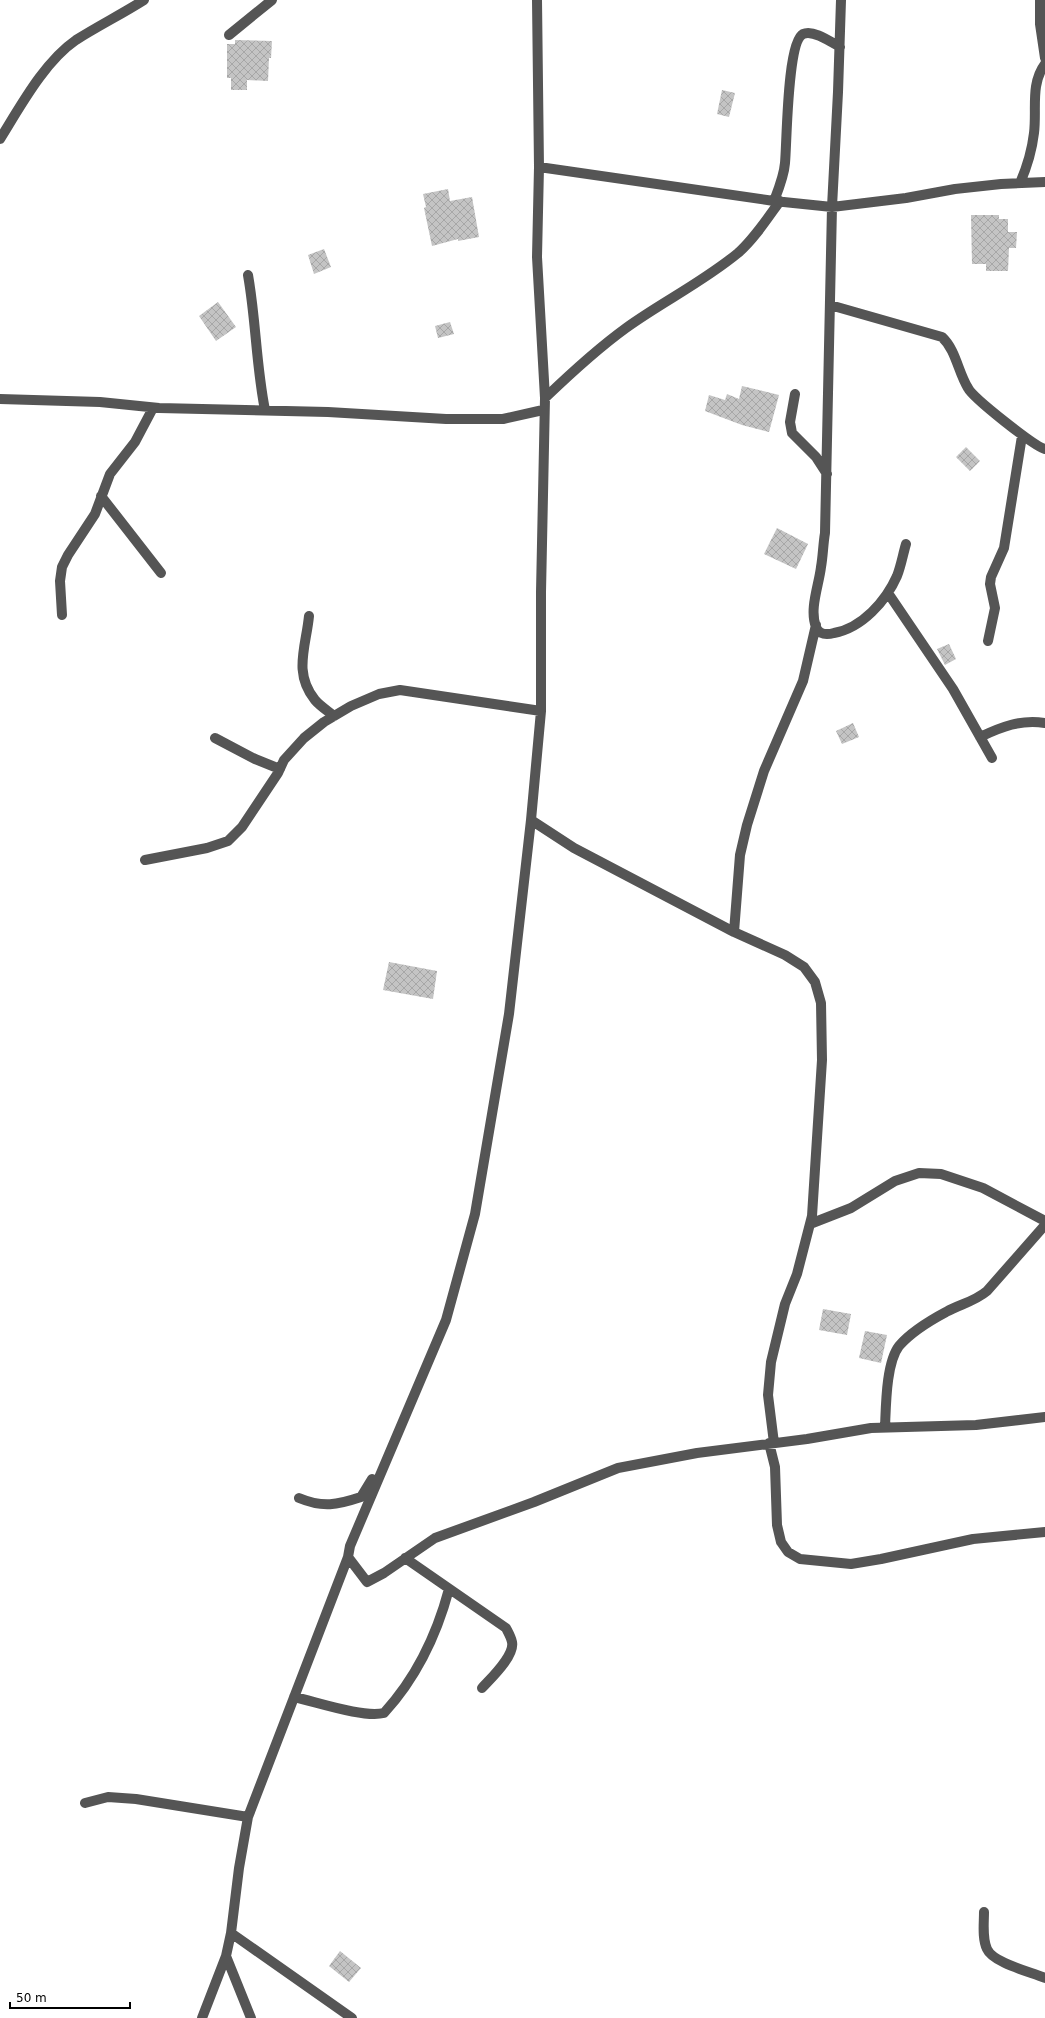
<svg xmlns="http://www.w3.org/2000/svg" width="1045" height="2018" font-family="'DejaVu Sans',sans-serif">
	<defs>
		<pattern id="building-cross-hatch" width="8" height="8" patternUnits="userSpaceOnUse"><rect width="8" height="8" fill="#c4c4c4"/><path d="M0 0l8 8M0 8l8-8" fill="none" stroke="#a7a7a7"/></pattern>
	</defs>
	<rect width="100%" height="100%" fill="#fff"/>
	<path fill="url(#building-cross-hatch)" d="M 235,40 L 272,41 L 271,58 L 269,58 L 268,81 L 247,80 L 247,90 L 231,90 L 231,78 L 227,78 L 227,44 L 235,44 Z
		M 722,90 L 735,93 L 729,117 L 717,114 Z
		M 448,189 L 450,201 L 472,197 L 479,237 L 458,241 L 458,239 L 432,246 L 424,208 L 426,207 L 423,194 Z
		M 971,215 L 999,215 L 999,219 L 1008,219 L 1008,232 L 1017,232 L 1016,248 L 1009,248 L 1008,271 L 986,271 L 986,264 L 972,264 Z
		M 324,249 L 331,267 L 314,274 L 308,255 Z
		M 218,302 L 236,327 L 216,341 L 199,316 Z
		M 450,322 L 454,334 L 438,338 L 435,326 Z
		M 742,386 L 779,395 L 769,432 L 742,425 L 705,411 L 709,395 L 725,400 L 727,394 L 739,399 Z
		M 966,447 L 980,461 L 970,471 L 956,457 Z
		M 777,528 L 808,544 L 796,569 L 764,554 Z
		M 949,644 L 956,659 L 945,665 L 937,649 Z
		M 853,723 L 859,737 L 842,744 L 836,731 Z
		M 389,962 L 437,971 L 433,999 L 383,990 Z
		M 823,1309 L 851,1314 L 847,1335 L 819,1330 Z
		M 865,1331 L 887,1335 L 881,1363 L 859,1358 Z
		M 340,1951 L 361,1968 L 349,1982 L 329,1966 Z"/>
	<g fill="none" stroke-linecap="round" stroke-linejoin="round">
		<path stroke="#555" stroke-width="10" d="M 841,0 L 838,92 L 832,207 L 825,533 C 823,545 823,556 821,567 C 819,585 809,609 816,627 C 819,635 827,635 834,633 C 862,628 886,601 897,576 C 901,566 903,554 906,544
			M 1040,0 L 1040,24 L 1045,58
			M 229,35 L 272,0
			M 0,139 C 20,107 44,62 76,40 C 98,26 122,14 144,0
			M 539,167 L 774,201 L 832,207 L 906,198 L 955,189 L 1001,184 L 1045,182
			M 1020,183 C 1027,167 1032,150 1034,133 C 1037,110 1030,84 1045,64
			M 774,201 C 779,188 784,176 785,163 C 787,143 787,42 803,34 C 813,29 831,42 840,47
			M 248,275 C 256,320 256,365 265,410
			M 830,305 L 942,337 C 956,350 958,372 968,388 C 973,398 1035,447 1045,449
			M 795,394 L 790,422 L 792,433 L 816,457 L 827,474
			M 545,398 C 571,373 597,349 626,328 C 662,302 703,282 738,253 C 754,239 767,219 780,201
			M 0,399 L 100,402 L 159,408 L 328,412 L 446,419 L 503,419 L 543,410
			M 101,496 L 161,573
			M 888,593 L 953,689 L 992,758
			M 62,615 L 60,581 L 62,567 L 68,555 L 95,514 L 110,474 L 135,442 L 153,408
			M 309,616 C 306,647 293,673 315,700 C 320,706 328,711 334,716
			M 988,641 L 995,608 L 990,584 L 991,577 L 1004,548 L 1022,436
			M 980,737 C 1001,727 1021,719 1045,723
			M 215,738 L 255,759 L 280,769
			M 531,820 L 574,848 L 734,932 L 785,955 L 804,967 L 815,982 L 821,1003 L 822,1060 L 812,1216 L 797,1274 L 785,1304 L 771,1362 L 768,1395 L 774,1443
			M 145,860 L 207,848 L 228,841 L 242,827 L 278,773 L 284,760 L 304,738 L 324,722 L 351,706 L 379,694 L 400,690 L 541,711
			M 734,932 L 740,855 L 747,825 L 764,771 L 803,681 L 816,625
			M 810,1224 L 851,1208 L 895,1181 L 919,1173 L 941,1174 L 983,1188 L 1045,1221
			M 885,1427 C 886,1406 886,1363 899,1346 C 911,1332 931,1320 946,1312 C 960,1304 974,1302 987,1291 L 1045,1225
			M 769,1443 L 775,1467 L 777,1525 L 781,1542 L 788,1552 L 800,1559 L 851,1564 L 881,1559 L 973,1539 L 1045,1532
			M 299,1498 C 323,1508 337,1505 361,1497 L 372,1479
			M 348,1557 L 367,1582 L 384,1573 L 435,1538 L 534,1502 L 618,1468 L 697,1453 L 807,1439 L 871,1428 L 976,1425 L 1045,1417
			M 405,1558 L 506,1628 C 508,1632 511,1637 512,1642 C 515,1656 490,1679 482,1688
			M 294,1697 C 317,1702 363,1718 384,1713 C 416,1678 437,1634 449,1589
			M 85,1803 L 108,1797 L 136,1799 L 248,1817
			M 984,1912 C 984,1924 982,1938 987,1949 C 993,1963 1031,1972 1045,1978
			M 231,1933 L 352,2018
			M 202,2018 L 226,1956
			M 251,2018 L 226,1956 L 231,1933 L 239,1868 L 248,1817 L 348,1557 L 350,1546 L 446,1320 L 475,1214 L 509,1014 L 531,820 L 541,711 L 541,592 L 545,398 L 537,257 L 539,167 L 537,0"/>
	</g>
	<path d="M10 2002v6h120v-6" fill="none" stroke="#000000" stroke-width="2"/>
	<text x="16" y="2002" font-size="12" fill="#000000" stroke="#ffffff" stroke-width="3" paint-order="stroke">50 m</text>
</svg>
